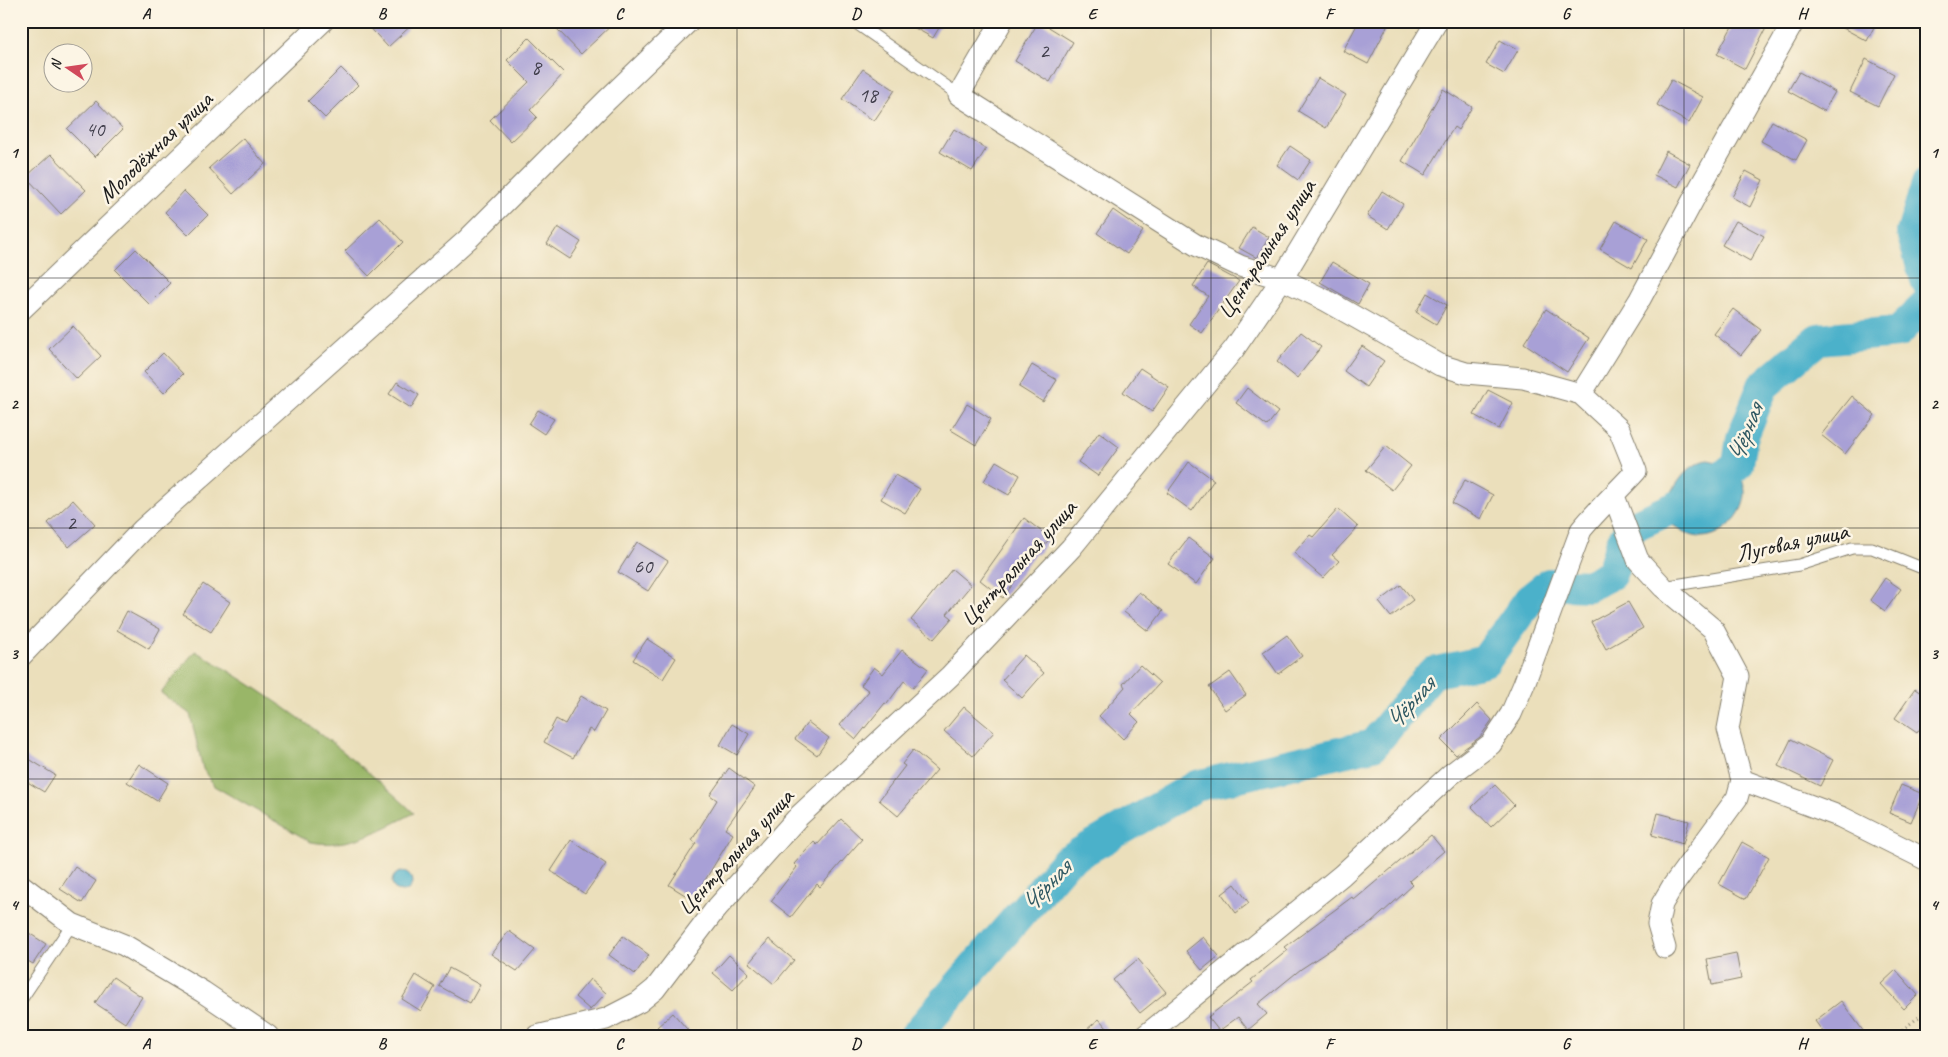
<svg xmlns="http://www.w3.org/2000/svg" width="1948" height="1057" font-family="Caveat,sans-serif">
	<rect width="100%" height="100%" fill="#fcf5e5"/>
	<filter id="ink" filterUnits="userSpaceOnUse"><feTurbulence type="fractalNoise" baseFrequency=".02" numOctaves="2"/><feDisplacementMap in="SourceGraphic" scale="10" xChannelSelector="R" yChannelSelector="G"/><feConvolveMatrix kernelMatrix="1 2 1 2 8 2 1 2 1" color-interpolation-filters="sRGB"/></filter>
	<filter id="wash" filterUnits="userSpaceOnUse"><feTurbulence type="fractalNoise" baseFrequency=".0096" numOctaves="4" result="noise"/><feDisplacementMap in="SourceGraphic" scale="20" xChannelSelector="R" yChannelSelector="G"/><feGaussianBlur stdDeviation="1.12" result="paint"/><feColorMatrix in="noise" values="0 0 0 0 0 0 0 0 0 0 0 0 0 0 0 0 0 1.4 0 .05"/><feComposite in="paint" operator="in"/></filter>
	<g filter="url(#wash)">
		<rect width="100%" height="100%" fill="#ebdfbb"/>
		<path fill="#99b668" stroke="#5a6942" d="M 195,651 C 274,696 348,751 414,813 C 381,830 349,849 311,842 L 214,786 L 203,769 L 190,714 L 161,693 Z"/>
		<path fill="#4bb1ca" stroke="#346673" d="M 1708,460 C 1779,473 1733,546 1694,536 C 1687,535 1680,529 1674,526 L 1667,500 C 1677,483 1687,464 1708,460 Z
			M392 882a10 10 0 1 1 20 0a10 10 0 1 1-20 0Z"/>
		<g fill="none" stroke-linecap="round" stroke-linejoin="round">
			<path stroke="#4bb1ca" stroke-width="32" d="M 1927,184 L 1912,233 L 1927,283
				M 915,1036 L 1066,861 L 1196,786 L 1373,745 L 1432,673 L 1485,661 L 1529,600 L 1549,584 L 1588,586 L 1611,574 L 1622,542 L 1631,527 L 1698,497 L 1738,464 L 1742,438 L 1763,386 L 1818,339 L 1898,332 L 1927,304"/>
		</g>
		<g id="blocks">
			<path fill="#a8a0d6" d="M 364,21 L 416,21 L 388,47 Z
				M 565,21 L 616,21 L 581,54 L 557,29 Z
				M 902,21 L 943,21 L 933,38 Z
				M 1039,21 L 1073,42 L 1050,82 L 1015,61 Z
				M 1359,21 L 1390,21 L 1368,64 L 1343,51 Z
				M 1735,21 L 1754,21 L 1766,28 L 1745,69 L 1717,54 Z
				M 1830,21 L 1877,21 L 1867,41 Z
				M 529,38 L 564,73 L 530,110 L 537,117 L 511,142 L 490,120 L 529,82 L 507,60 Z
				M 1500,40 L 1518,50 L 1504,74 L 1486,64 Z
				M 1866,59 L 1894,74 L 1878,106 L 1850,92 Z
				M 341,68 L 358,85 L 325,118 L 308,101 Z
				M 863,69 L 895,90 L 874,121 L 842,99 Z
				M 1799,72 L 1835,92 L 1824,111 L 1788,91 Z
				M 1318,78 L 1346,95 L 1326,128 L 1298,111 Z
				M 1671,80 L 1703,97 L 1689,123 L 1657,105 Z
				M 1443,89 L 1472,107 L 1458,130 L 1454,127 L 1425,175 L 1402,161 Z
				M 96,101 L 123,129 L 95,157 L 67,129 Z
				M 1772,121 L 1807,140 L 1796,160 L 1761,141 Z
				M 954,129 L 986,149 L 972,171 L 940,152 Z
				M 243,138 L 265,164 L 233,194 L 209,168 Z
				M 1290,146 L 1311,160 L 1298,180 L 1277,165 Z
				M 1666,151 L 1690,164 L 1678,187 L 1654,175 Z
				M 51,154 L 86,190 L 61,214 L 26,177 Z
				M 1746,171 L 1763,180 L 1750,207 L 1732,197 Z
				M 184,191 L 208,215 L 188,235 L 165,212 Z
				M 1382,191 L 1403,204 L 1388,229 L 1367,216 Z
				M 1113,210 L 1143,231 L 1127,254 L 1097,233 Z
				M 380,218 L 403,242 L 369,276 L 345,251 Z
				M 1616,221 L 1648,239 L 1632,268 L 1600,249 Z
				M 1736,221 L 1764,236 L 1750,261 L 1722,245 Z
				M 558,227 L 581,242 L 570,259 L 547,244 Z
				M 1252,227 L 1269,237 L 1257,258 L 1239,248 Z
				M 136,249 L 170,283 L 149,304 L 115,270 Z
				M 1332,262 L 1369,284 L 1358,304 L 1320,282 Z
				M 1207,264 L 1239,281 L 1202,333 L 1189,324 L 1208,296 L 1193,286 Z
				M 1427,293 L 1447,305 L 1436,324 L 1416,312 Z
				M 1546,309 L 1589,338 L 1567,372 L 1524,343 Z
				M 1733,309 L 1761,330 L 1741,355 L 1714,334 Z
				M 73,326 L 101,356 L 77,379 L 49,349 Z
				M 1301,332 L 1321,347 L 1297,378 L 1277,362 Z
				M 1362,346 L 1384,361 L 1366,387 L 1344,371 Z
				M 163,353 L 183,374 L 164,393 L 144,372 Z
				M 1032,365 L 1057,380 L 1043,402 L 1019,387 Z
				M 1140,368 L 1169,387 L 1152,412 L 1123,392 Z
				M 397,382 L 419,395 L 411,408 L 389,394 Z
				M 1247,388 L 1278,412 L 1267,426 L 1236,403 Z
				M 1488,390 L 1513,403 L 1499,429 L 1474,415 Z
				M 1852,396 L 1875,415 L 1845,454 L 1821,435 Z
				M 967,404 L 991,419 L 976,445 L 951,430 Z
				M 538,410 L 554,419 L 544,434 L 529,424 Z
				M 1099,432 L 1119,447 L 1098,476 L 1078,462 Z
				M 1386,446 L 1411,466 L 1392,490 L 1366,470 Z
				M 996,461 L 1020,475 L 1009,495 L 984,481 Z
				M 1189,462 L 1214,480 L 1192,511 L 1167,493 Z
				M 895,475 L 920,489 L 905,513 L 881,499 Z
				M 1465,480 L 1493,495 L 1481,519 L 1452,503 Z
				M 73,500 L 95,524 L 69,547 L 48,523 Z
				M 1338,509 L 1358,527 L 1332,555 L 1339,561 L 1323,578 L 1294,553 L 1310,535 L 1313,537 Z
				M 1024,518 L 1050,538 L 1037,555 L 1035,553 L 1003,598 L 980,580 Z
				M 1188,538 L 1215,558 L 1196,584 L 1168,564 Z
				M 637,542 L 668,561 L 648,591 L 618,572 Z
				M 952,569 L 971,585 L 947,614 L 952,618 L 934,639 L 911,620 Z
				M 1885,578 L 1901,589 L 1885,611 L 1870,600 Z
				M 203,584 L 230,602 L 211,632 L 183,614 Z
				M 1401,585 L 1413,600 L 1391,617 L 1379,602 Z
				M 1139,592 L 1163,611 L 1148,631 L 1124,612 Z
				M 1628,602 L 1643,628 L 1606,649 L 1591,622 Z
				M 127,611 L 160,629 L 149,649 L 117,630 Z
				M 1287,635 L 1302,656 L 1278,674 L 1263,652 Z
				M 647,639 L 676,658 L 663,679 L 633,660 Z
				M 902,650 L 928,669 L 913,688 L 904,681 L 887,704 L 885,703 L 856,739 L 840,725 L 869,691 L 861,685 L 874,667 L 883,674 Z
				M 1024,655 L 1044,673 L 1022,698 L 1002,680 Z
				M 1140,665 L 1160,683 L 1131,714 L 1139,722 L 1123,739 L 1099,716 L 1125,687 L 1123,684 Z
				M 1230,672 L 1246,695 L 1225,710 L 1209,687 Z
				M 1915,689 L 1927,697 L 1927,718 L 1917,733 L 1895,718 Z
				M 581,696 L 606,711 L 594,732 L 589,729 L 573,758 L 544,742 L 556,719 L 565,724 Z
				M 1477,704 L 1492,720 L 1480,737 L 1456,755 L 1441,740 Z
				M 964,707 L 994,732 L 973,756 L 944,731 Z
				M 808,722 L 829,738 L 817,755 L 795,739 Z
				M 732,724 L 749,734 L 737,755 L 720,745 Z
				M 1791,739 L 1833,760 L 1820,786 L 1778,766 Z
				M 913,750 L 937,770 L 898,816 L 879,800 L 905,766 L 902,764 Z
				M 21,754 L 55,775 L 44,792 L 21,778 Z
				M 139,764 L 168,783 L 157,801 L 127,782 Z
				M 729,768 L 755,787 L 725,829 L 733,834 L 693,900 L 669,885 L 696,843 L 692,840 L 717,800 L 710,795 Z
				M 1495,785 L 1514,805 L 1491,827 L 1472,807 Z
				M 1901,785 L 1923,794 L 1911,822 L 1889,813 Z
				M 1658,813 L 1689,821 L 1683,844 L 1652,835 Z
				M 841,819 L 862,839 L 820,887 L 817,884 L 791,917 L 771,901 L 797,867 L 794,864 L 814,842 L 817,845 Z
				M 1431,835 L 1444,851 L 1409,881 L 1413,885 L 1371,923 L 1301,969 L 1258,1004 L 1267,1014 L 1248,1030 L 1238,1017 L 1219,1031 L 1208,1017 L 1253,982 L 1251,980 L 1288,950 L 1285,947 L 1352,897 L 1354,900 Z
				M 571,840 L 606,864 L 585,894 L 551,871 Z
				M 1742,842 L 1769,857 L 1746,899 L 1719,884 Z
				M 75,867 L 96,881 L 82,903 L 60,889 Z
				M 1235,884 L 1249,903 L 1236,913 L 1222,894 Z
				M 21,928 L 46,944 L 33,964 L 21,957 Z
				M 509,931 L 535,950 L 517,971 L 491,954 Z
				M 623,936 L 649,955 L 635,974 L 609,955 Z
				M 1203,937 L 1219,956 L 1202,970 L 1186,951 Z
				M 769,939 L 794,960 L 774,984 L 749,963 Z
				M 1736,953 L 1741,979 L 1712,985 L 1707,959 Z
				M 729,955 L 749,973 L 733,990 L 713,973 Z
				M 1138,959 L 1166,992 L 1140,1013 L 1113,980 Z
				M 449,968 L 480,985 L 470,1003 L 439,986 Z
				M 1896,970 L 1918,995 L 1904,1009 L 1881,984 Z
				M 416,975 L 435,987 L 421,1011 L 402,999 Z
				M 113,977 L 142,997 L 125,1023 L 95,1003 Z
				M 590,979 L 606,993 L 590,1010 L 575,997 Z
				M 1841,1001 L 1867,1036 L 1826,1036 L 1815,1021 Z
				M 673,1013 L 693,1036 L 664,1036 L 657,1027 Z
				M 1099,1019 L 1114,1036 L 1079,1036 Z"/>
		</g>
	</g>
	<g filter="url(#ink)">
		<use href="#blocks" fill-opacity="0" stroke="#847e6c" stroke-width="1"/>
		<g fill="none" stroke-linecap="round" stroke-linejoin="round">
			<g stroke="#847e6c" stroke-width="13">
				<path id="lane" d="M 853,21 L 959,95
					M 1663,587 L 1799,565 L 1852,548 L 1872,548 L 1927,570
					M 21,1000 L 72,924"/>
			</g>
			<g stroke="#847e6c" stroke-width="23">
				<path id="street" d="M 1002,21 L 959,95 L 1196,245 L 1240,266 L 1282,279 L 1327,301 L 1440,365 L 1466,373 L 1523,378 L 1581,394 L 1619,429 L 1636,471 C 1618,491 1598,509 1581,530 L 1524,684 L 1511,714 L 1491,744 L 1450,775 L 1342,875 L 1145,1036
					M 21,310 L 323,21
					M 1581,394 L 1640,299 L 1700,187 L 1794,21
					M 1614,496 L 1638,560 L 1663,587 L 1713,629 L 1738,676 L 1728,729 L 1742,780 L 1737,798 L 1672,887 L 1662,904 L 1658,924 L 1665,948
					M 21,656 L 143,529 L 468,239 L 606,101 L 689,21
					M 1742,780 L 1841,817 L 1927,860
					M 21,885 L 72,924 L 124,945 L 203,992 L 268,1036
					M 537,1036 L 606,1019 L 639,1002 L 655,989 L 715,910 L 799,816 L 950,676 L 1071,548 L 1234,349 L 1282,279 L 1437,21"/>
			</g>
			<path stroke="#847e6c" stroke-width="3" stroke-dasharray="1 4" stroke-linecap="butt" d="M 1894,1036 L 1927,1011"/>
			<use href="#lane" stroke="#fff" stroke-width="11"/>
			<use href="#street" stroke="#fff" stroke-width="21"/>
		</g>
	</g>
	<path fill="none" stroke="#1c1c1c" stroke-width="1" stroke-opacity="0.55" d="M 264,21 L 264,1036M 501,21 L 501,1036M 737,21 L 737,1036M 974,21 L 974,1036M 1211,21 L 1211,1036M 1447,21 L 1447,1036M 1684,21 L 1684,1036M 21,278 L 1927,278M 21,528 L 1927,528M 21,779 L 1927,779"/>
	<g text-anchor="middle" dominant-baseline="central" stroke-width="5" stroke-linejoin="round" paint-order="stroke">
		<g font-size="21" fill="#3f3d4a">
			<text x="1044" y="51">2</text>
			<text x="536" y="67">8</text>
			<text x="868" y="95">18</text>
			<text x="95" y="129">40</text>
			<text x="71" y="523">2</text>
			<text x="643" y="566">60</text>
		</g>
		<g font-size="24" fill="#1c1c1c" stroke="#fcf5e5">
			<text transform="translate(155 147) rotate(-44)">Молодёжная улица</text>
			<text transform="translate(1266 249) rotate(-57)">Центральная улица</text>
			<text transform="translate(1792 542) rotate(-12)">Луговая улица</text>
			<text transform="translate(1018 563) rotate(-48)">Центральная улица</text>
			<text transform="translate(735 852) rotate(-48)">Центральная улица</text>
		</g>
		<g font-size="25" font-style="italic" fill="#2f5862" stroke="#fcf5e5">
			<text transform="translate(1745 433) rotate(-69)">Чёрная</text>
			<text transform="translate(1410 703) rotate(-48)">Чёрная</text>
			<text transform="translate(1046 886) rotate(-47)">Чёрная</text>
		</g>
	</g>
	<rect width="1948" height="1057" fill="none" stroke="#fcf5e5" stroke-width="55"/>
	<g transform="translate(68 68) rotate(283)"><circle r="24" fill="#fcf5e5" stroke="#a29e95"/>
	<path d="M0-4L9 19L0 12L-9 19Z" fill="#d1495b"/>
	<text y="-8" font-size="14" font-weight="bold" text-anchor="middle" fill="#1c1c1c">N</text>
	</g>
	<rect x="28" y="28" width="1892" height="1002" fill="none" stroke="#1c1c1c" stroke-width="2"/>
	<g font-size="16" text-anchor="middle" font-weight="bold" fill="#1c1c1c">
		<text x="146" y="19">A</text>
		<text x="382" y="19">B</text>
		<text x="619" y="19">C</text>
		<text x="856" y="19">D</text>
		<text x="1092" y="19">E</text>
		<text x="1329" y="19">F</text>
		<text x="1566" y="19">G</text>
		<text x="1802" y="19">H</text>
		<text x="14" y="158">1</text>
		<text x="1934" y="158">1</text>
		<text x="14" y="409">2</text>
		<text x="1934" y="409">2</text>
		<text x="14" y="659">3</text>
		<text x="1934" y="659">3</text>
		<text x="14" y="910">4</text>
		<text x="1934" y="910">4</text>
		<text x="146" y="1049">A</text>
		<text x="382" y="1049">B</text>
		<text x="619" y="1049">C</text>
		<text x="856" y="1049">D</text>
		<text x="1092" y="1049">E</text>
		<text x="1329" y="1049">F</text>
		<text x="1566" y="1049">G</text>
		<text x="1802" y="1049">H</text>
	</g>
</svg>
